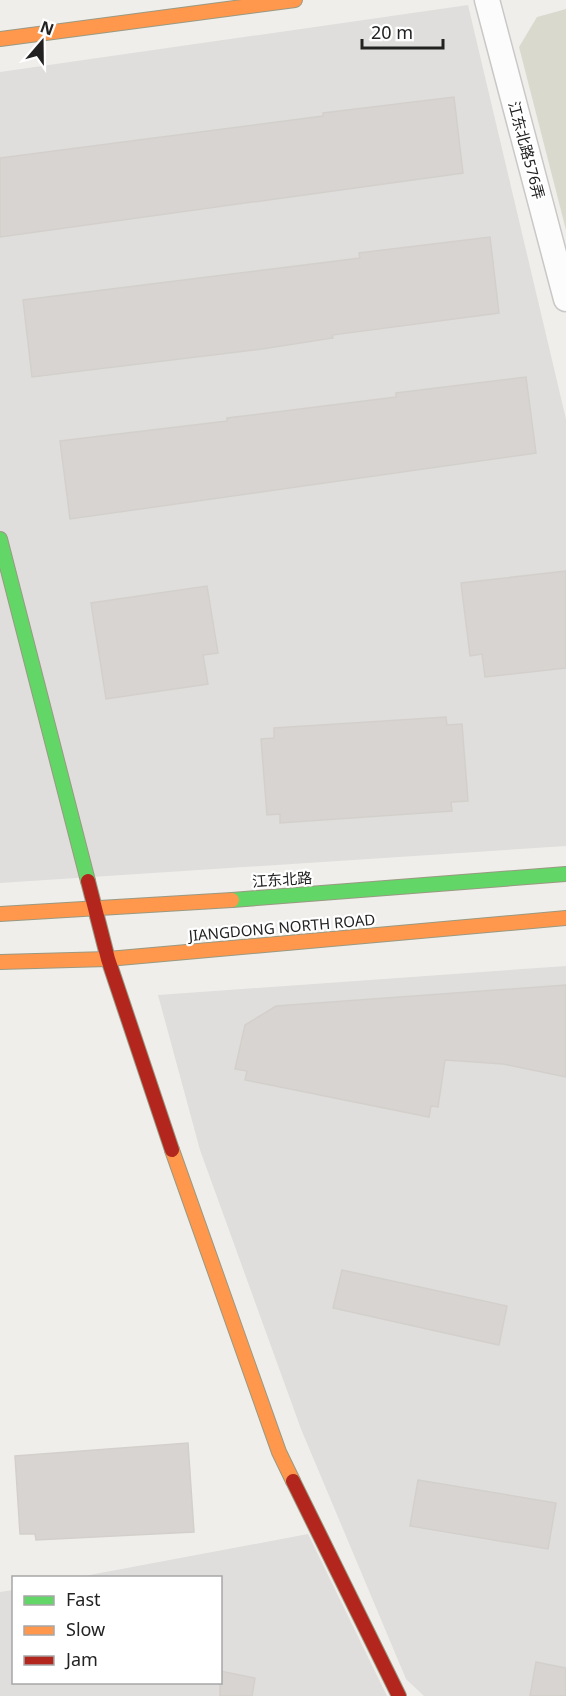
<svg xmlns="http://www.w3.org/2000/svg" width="566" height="1696" font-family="'Noto Sans','Noto Sans SC',sans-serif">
	<rect width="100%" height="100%" fill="#f0eeeb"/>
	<path fill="#dfdedc" d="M 468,5 L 566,419 L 566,846 L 0,883 L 0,72 Z
		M 566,966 L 566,1696 L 424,1696 L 406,1679 L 301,1429 L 200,1150 L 158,995 Z
		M 308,1534 L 387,1696 L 0,1696 L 0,1592 L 13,1590 L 14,1682 L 220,1682 L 220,1578 L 79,1577 Z"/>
	<path fill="#d9d9cd" d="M 566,9 L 566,230 L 519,47 L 537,17 Z"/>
	<path fill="#d7d4d2" stroke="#d3d0cc" stroke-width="1.5" d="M 454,97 L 463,173 L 0,237 L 0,158 L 323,116 L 323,113 Z
		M 490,237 L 499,313 L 332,335 L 333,338 L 262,349 L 32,377 L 23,300 L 360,258 L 359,253 Z
		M 526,377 L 536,453 L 70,519 L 60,441 L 227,421 L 227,418 L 396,397 L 396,393 Z
		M 566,571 L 566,668 L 485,677 L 482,654 L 470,656 L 461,583 Z
		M 207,586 L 218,653 L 203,655 L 208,684 L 106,699 L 91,603 Z
		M 446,717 L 447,725 L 462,724 L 468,801 L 451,802 L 452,811 L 280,823 L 280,814 L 267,815 L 261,739 L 274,738 L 274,728 Z
		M 566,985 L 566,1077 L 503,1064 L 445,1060 L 438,1107 L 431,1106 L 429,1117 L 245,1080 L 247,1071 L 235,1069 L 245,1025 L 276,1006 Z
		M 342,1270 L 507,1306 L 499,1345 L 333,1308 Z
		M 188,1443 L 194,1532 L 36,1540 L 35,1534 L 20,1534 L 15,1456 Z
		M 418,1480 L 556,1503 L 548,1549 L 410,1526 Z
		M 536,1662 L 566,1668 L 566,1696 L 530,1696 Z
		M 220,1671 L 255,1678 L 252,1696 L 220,1696 Z"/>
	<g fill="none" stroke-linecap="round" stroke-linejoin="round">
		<g stroke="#c9c8c7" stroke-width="27">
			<path id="street" d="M 487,0 L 566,299"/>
		</g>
		<g stroke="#999a82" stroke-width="16">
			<path id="fast" d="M 0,539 L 88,881
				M 232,900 L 566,874"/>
		</g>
		<g stroke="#999a82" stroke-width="16">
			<path id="slow" d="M 0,39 L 295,0
				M 0,914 L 232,900
				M 0,962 L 108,959 L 566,918
				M 172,1150 L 279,1452 L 293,1481"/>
		</g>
		<g stroke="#999a82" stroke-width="16">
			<path id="jam" d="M 88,881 L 108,959 L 172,1150
				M 293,1481 L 399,1696"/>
		</g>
		<use href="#street" stroke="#fdfcfc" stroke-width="24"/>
		<use href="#fast" stroke="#63d668" stroke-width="14"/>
		<use href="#slow" stroke="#ff974d" stroke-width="14"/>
		<use href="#jam" stroke="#b3261e" stroke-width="14"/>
	</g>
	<g text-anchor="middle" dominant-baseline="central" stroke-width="4.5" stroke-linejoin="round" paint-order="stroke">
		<g font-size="15" fill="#222" stroke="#fff">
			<text transform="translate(527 150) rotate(75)">江东北路576弄</text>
			<text transform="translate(282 879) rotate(-4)">江东北路</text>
			<text transform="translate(282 927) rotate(-5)">JIANGDONG NORTH ROAD</text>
		</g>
	</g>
	<rect x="12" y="1576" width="210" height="108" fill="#ffffff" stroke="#a7a7a7" stroke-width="1.5"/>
	<rect x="24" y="1596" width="30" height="9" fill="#63d668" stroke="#a7a7a7" stroke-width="1.5"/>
	<text x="66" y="1606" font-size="18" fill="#222222">Fast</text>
	<rect x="24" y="1626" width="30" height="9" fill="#ff974d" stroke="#a7a7a7" stroke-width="1.5"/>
	<text x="66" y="1636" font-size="18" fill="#222222">Slow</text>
	<rect x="24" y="1656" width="30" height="9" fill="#b3261e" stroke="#a7a7a7" stroke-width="1.5"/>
	<text x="66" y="1666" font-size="18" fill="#222222">Jam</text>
	<g transform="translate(42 42) rotate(20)" stroke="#ffffff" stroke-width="4.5" paint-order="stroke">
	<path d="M0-4.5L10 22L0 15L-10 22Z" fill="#222222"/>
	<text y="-9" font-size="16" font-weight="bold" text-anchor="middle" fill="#222222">N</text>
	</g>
	<path d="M362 39v9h81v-9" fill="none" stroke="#222222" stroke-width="3"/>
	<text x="371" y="39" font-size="18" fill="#222222" stroke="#ffffff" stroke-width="4.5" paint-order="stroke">20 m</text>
</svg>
